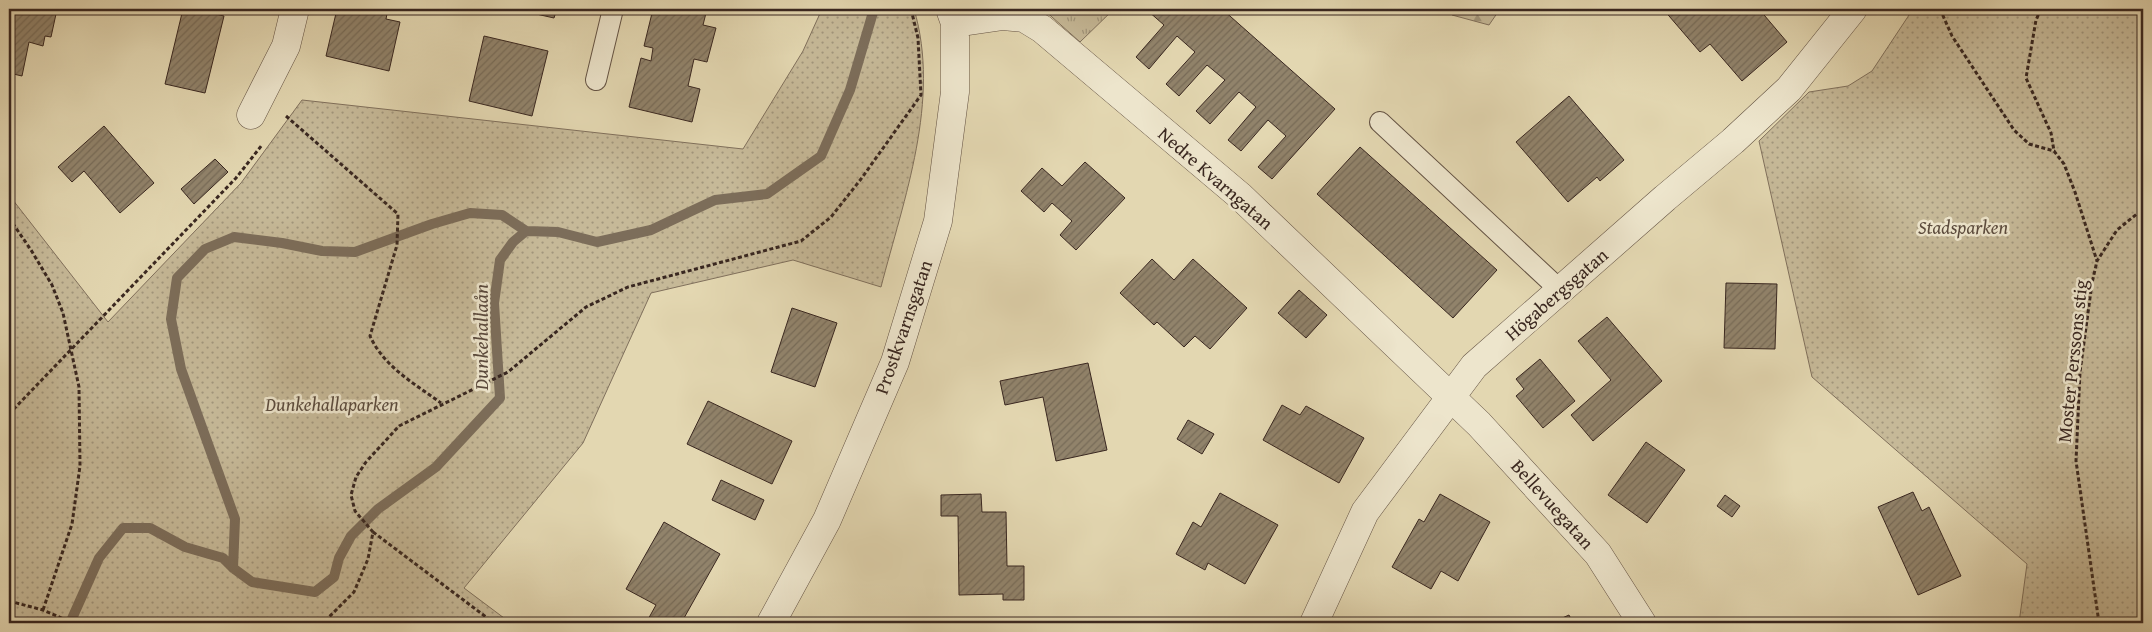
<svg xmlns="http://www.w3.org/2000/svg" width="2152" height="632" font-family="'Gentium Book Plus',serif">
	<defs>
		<pattern id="grass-tufts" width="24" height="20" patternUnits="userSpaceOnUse" patternTransform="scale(1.25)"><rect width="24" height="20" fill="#c6b998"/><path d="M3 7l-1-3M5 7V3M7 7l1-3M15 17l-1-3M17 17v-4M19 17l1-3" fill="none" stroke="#a2967c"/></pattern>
		<pattern id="forest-firs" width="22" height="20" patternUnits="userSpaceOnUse" patternTransform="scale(1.25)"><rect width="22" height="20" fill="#c6b998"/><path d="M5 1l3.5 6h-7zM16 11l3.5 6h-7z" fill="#a2967c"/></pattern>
		<pattern id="park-dots" width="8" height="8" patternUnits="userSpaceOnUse" patternTransform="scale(1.25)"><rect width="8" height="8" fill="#c6b998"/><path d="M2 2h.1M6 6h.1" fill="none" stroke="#a2967c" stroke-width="1.8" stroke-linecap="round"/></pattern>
		<pattern id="building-hatch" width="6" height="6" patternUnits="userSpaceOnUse" patternTransform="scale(1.25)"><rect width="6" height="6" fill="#91836b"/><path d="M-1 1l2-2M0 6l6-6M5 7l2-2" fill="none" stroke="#776b58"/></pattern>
	</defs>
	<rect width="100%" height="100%" fill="#e3d7b1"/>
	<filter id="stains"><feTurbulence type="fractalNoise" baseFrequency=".004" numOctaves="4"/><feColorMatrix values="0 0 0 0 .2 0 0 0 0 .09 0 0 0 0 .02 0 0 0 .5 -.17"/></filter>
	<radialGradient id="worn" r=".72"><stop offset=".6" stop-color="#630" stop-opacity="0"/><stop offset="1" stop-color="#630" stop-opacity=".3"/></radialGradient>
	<path fill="url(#grass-tufts)" stroke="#80705c" d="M 1043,9 L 1114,9 L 1080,42 Z"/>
	<path fill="url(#forest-firs)" stroke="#80705c" d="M 1448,9 L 1500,9 L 1489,25 L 1452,15 Z"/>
	<path fill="url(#park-dots)" stroke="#80705c" d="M 822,9 L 914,9 C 941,100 904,198 881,287 L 793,260 L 651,293 L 583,443 L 464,588 L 504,618 L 497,623 L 9,623 L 9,195 L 108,322 L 241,183 L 302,100 L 743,149 L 803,51 Z
		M 1913,9 L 2143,9 L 2143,623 L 2019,623 L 2027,564 L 1812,377 L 1759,141 L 1809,92 L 1848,86 L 1872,71 Z"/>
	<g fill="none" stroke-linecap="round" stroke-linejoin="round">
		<path stroke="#7c6d5a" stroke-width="10" d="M 233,568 L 235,519 L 181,369 L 171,319 L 177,278 L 205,249 L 234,237 L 282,243 L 322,251 L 355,252 L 432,224 L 470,213 L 502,215 L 526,231
			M 70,623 L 99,558 L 123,528 L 150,528 L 185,547 L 223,558 L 233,568 L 252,582 L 315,592 L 334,577 L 339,558 L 351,536 L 378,509 L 436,467 L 500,398 L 494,303 L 500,260 L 513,242 L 526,231 L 558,232 L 597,242 L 651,230 L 715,200 L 767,194 L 821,156 L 850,90 L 874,9"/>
	</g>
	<path fill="url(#building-hatch)" stroke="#392720" d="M 9,9 L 39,9 L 39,10 L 56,14 L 51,37 L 45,36 L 43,46 L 29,42 L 22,76 L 9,73 Z
		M 183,9 L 194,9 L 224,16 L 205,93 L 165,84 Z
		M 337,9 L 388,9 L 386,19 L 400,22 L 389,71 L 326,56 Z
		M 514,9 L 557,9 L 554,18 Z
		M 653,9 L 707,9 L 703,25 L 716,28 L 707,62 L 694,59 L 688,86 L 700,89 L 692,122 L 629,107 L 641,58 L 651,61 L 653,48 L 644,46 Z
		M 1150,9 L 1222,9 L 1335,109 L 1272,179 L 1258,167 L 1286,136 L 1268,120 L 1241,151 L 1228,140 L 1256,107 L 1239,92 L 1210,124 L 1196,111 L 1225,80 L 1207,65 L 1179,96 L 1166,84 L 1195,52 L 1177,36 L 1149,69 L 1136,57 L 1164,25 L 1148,11 Z
		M 1663,9 L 1759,9 L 1787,42 L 1742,81 L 1710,44 L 1700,52 Z
		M 484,36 L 548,51 L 532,116 L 469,101 Z
		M 1569,96 L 1624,160 L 1600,181 L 1597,177 L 1568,202 L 1516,142 Z
		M 104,126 L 154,183 L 120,213 L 84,171 L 72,182 L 58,167 Z
		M 1360,147 L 1497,270 L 1453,318 L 1317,194 Z
		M 215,159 L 228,172 L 194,204 L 181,189 Z
		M 1085,162 L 1125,198 L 1076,250 L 1060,235 L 1072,221 L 1052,203 L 1044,212 L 1021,191 L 1042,168 L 1062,186 Z
		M 1152,259 L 1174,280 L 1193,259 L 1247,308 L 1210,349 L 1195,336 L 1184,347 L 1157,322 L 1154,325 L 1120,293 Z
		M 1726,283 L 1777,284 L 1775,349 L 1724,348 Z
		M 1299,290 L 1327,315 L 1306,338 L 1278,313 Z
		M 792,308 L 837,323 L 815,387 L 771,372 Z
		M 1607,317 L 1662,381 L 1593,441 L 1571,415 L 1611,380 L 1578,341 Z
		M 1540,359 L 1575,401 L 1543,428 L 1516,396 L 1524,389 L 1516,379 Z
		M 1088,363 L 1107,450 L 1056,461 L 1043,397 L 1005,405 L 1000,381 Z
		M 708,401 L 792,441 L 772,484 L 687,444 Z
		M 1282,405 L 1300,415 L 1306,406 L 1364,438 L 1339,483 L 1263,440 Z
		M 1188,420 L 1214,434 L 1202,454 L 1177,439 Z
		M 1646,442 L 1685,470 L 1647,523 L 1608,495 Z
		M 721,480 L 764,500 L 755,520 L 712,500 Z
		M 1913,492 L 1922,511 L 1929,507 L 1961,576 L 1918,595 L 1878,507 Z
		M 1220,493 L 1278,525 L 1245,584 L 1208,563 L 1205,570 L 1176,554 L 1193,522 L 1201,527 Z
		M 981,494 L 982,512 L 1006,512 L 1007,566 L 1024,566 L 1024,600 L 1003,600 L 1003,594 L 959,595 L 958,516 L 941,516 L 941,495 Z
		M 1440,494 L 1490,522 L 1458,581 L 1441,571 L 1431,589 L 1392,567 L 1419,519 L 1424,522 Z
		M 1725,495 L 1740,506 L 1732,517 L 1717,506 Z
		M 664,522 L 720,554 L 684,618 L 693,623 L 646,623 L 656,605 L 626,589 Z
		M 1569,615 L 1573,623 L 1551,623 Z"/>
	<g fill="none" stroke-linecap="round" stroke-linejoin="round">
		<g stroke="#645344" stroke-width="22">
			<path id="lane" d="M 596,80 L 613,9
				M 1380,122 L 1560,290"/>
		</g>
		<g stroke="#645344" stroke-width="29">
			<path id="street" d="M 955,23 L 1003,16 L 1024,18 L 1042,29 L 1240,196 L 1479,424 L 1598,554 L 1642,623
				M 251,115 L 286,46 L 295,9
				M 771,623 L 827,520 L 895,362 L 938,221 L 955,92 L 955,23 L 950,9
				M 1314,623 L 1365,512 L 1474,366 L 1665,198 L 1733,141 L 1789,89 L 1853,9"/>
		</g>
		<path stroke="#392720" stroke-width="3" stroke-dasharray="4 2.5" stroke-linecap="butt" d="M 1940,9 L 1952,36 L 2014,130 L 2029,144 L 2054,151 L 2064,164 L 2075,192 L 2097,261
			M 2041,9 L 2036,20 L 2026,78 L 2051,133 L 2054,151
			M 286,116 L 398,214 L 397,245 L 370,336 C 384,367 415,384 441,403
			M 9,218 L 31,250 L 52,285 L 63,313 L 79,387 L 80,466 L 72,524 L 43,610
			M 9,414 L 236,178 L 262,145
			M 373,532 L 494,623
			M 9,601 L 43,610 L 73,623
			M 319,623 L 324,622 L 354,592 L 368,559 L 373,532 L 355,511 L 351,495 L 356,477 L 366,462 L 399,426 L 508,372 L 586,307 L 628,287 L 801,241 L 831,217 L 861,179 L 921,95 L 918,38 L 911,9
			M 2099,623 L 2076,461 L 2080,372 L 2092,283 L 2097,261 L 2117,230 L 2143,209"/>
		<use href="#lane" stroke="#ede5cc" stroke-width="20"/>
		<use href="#street" stroke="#ede5cc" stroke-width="28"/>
	</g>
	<g text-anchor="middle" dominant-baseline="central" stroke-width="5" stroke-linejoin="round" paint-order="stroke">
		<g font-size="19" fill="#392720" stroke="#ede5cc">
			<text transform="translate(1216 178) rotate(41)">Nedre Kvarngatan</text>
			<text transform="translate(1556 294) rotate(-41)">Högabergsgatan</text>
			<text transform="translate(903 327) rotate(-71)">Prostkvarnsgatan</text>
			<text transform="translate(2072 361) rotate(-84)">Moster Perssons stig</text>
			<text transform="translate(1553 504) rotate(48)">Bellevuegatan</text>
		</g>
		<g font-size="19" font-style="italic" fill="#5c4c3e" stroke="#ede5cc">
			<text x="1963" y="227">Stadsparken</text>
			<text x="332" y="404">Dunkehallaparken</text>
		</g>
		<g font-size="20" font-style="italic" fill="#5b4a3d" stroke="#ede5cc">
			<text transform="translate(480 337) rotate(-90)">Dunkehallaån</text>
		</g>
	</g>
	<rect width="2152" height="632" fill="none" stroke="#e3d7b1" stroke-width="30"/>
	<rect x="10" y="10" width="2132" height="612" fill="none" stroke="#392720" stroke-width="2.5"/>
	<rect x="15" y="15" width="2122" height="602" fill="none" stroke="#392720"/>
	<rect width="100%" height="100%" filter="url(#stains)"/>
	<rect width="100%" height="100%" fill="url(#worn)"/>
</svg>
